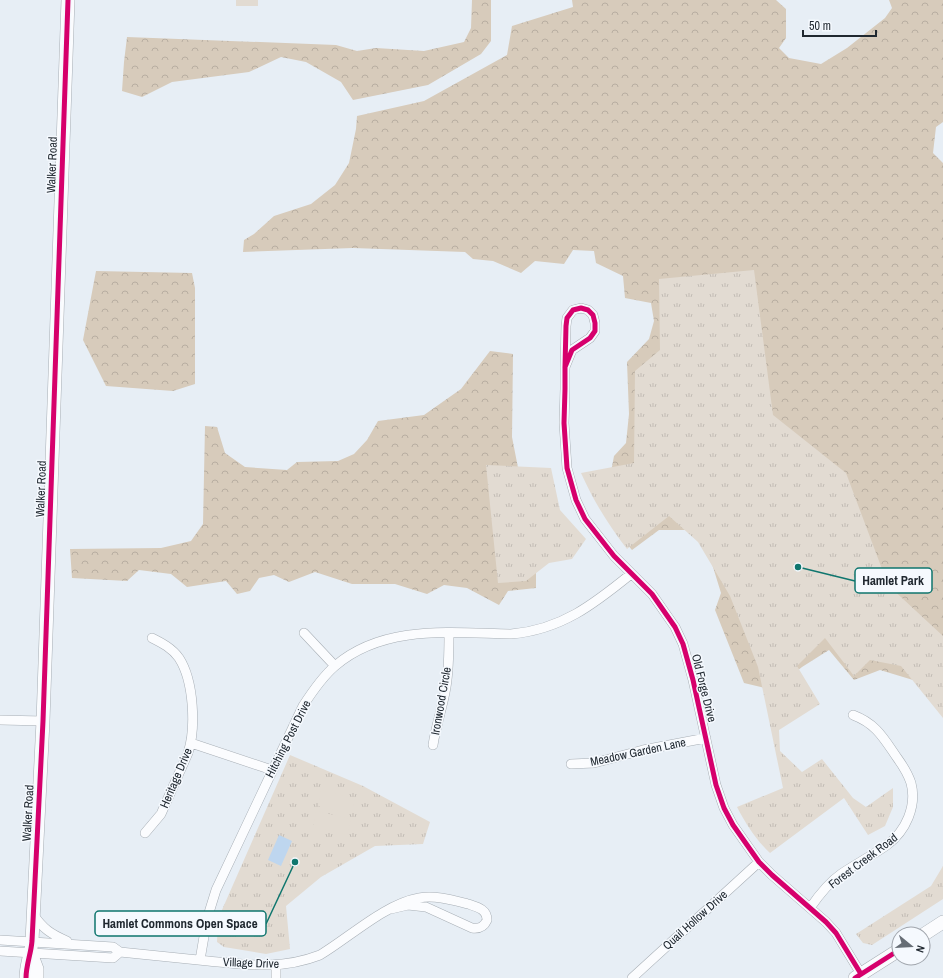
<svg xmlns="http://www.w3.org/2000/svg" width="943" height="978" font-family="'Archivo Narrow',sans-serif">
	<defs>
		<pattern id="forest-crowns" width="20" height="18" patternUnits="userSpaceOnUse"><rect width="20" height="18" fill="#d7cbbb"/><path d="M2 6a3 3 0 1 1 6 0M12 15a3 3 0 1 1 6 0" fill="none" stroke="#b8aea1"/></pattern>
		<pattern id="park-tufts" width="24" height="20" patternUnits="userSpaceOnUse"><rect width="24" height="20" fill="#e2dbd2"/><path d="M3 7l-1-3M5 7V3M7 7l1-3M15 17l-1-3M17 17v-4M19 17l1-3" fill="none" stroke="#c2bcb5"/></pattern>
	</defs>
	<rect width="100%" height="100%" fill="#e7eef5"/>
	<path fill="url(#forest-crowns)" d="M 472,0 L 491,0 L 491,41 L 481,54 L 428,85 L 353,100 L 341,82 L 306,62 L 281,57 L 249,72 L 172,82 L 142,97 L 122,91 L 124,62 L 127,37 L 336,45 L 357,51 L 376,48 L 424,51 L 464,42 L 471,28 Z
		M 572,0 L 776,0 L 786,9 L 786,38 L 779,48 L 789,58 L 821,64 L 847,48 L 885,18 L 892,8 L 889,0 L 943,0 L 943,122 L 936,127 L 933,153 L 943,163 L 943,673 L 913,680 L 880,670 L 854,680 L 829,650 L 802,667 L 774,690 L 744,683 L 715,610 L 721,593 L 705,541 L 688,530 L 659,530 L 632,550 L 613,528 L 611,472 L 614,456 L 626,443 L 629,414 L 627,362 L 649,339 L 654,321 L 651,303 L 625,298 L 623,276 L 596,263 L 594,251 L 573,250 L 564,264 L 535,261 L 521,273 L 493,261 L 473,259 L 465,252 L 353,248 L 243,252 L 244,240 L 254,234 L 274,216 L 311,204 L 335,185 L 349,163 L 356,129 L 357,116 L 424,101 L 507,55 L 512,26 L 573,7 Z
		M 96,271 L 192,273 L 195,288 L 195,384 L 173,391 L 106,386 L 83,340 Z
		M 490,351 L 513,354 L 512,437 L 536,560 L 536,588 L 508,591 L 499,605 L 467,588 L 444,585 L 427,594 L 395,584 L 352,584 L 315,572 L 289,582 L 274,575 L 259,578 L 250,591 L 237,594 L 226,581 L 187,587 L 171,574 L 139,570 L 127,581 L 72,578 L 70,549 L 161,548 L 191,541 L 203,524 L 205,426 L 217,427 L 225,453 L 245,467 L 287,470 L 297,462 L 338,461 L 354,454 L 367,440 L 378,421 L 424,415 L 461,389 Z"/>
	<path fill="url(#park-tufts)" d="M 754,270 L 773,415 L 846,473 L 888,585 L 943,636 L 943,718 L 901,666 L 870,660 L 854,676 L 825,638 L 797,666 L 820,704 L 779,730 L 780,751 L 802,772 L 822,759 L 853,798 L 866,807 L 893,788 L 893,807 L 885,826 L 868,835 L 844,798 L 770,853 C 756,840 746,824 737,807 L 783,788 L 758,667 L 730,596 L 698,542 L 669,516 L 627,549 C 608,524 594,502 581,473 L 634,463 L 635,371 L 660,350 L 659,279 Z
		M 486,465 L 551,468 L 560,510 L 586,539 L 572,559 L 549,563 L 526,581 L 498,583 Z
		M 290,755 L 363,786 L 430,822 L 423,844 L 375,846 L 321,877 L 286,906 L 290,949 L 266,954 L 224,947 L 217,942 L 218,919 Z
		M 943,866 L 943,899 L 872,945 L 863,943 L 856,934 L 931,886 Z"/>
	<path fill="#e2dbd2" d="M 236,0 L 258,0 L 258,6 L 236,6 Z
		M 321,790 L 355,798 L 352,814 L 318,806 Z
		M 316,811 L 351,819 L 347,835 L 313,827 Z"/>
	<path fill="#bed6ef" d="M 279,835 L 292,841 L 281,866 L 268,860 Z"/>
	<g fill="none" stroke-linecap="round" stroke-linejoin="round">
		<g stroke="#a7aeb5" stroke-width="10">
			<path id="street" d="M 565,367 L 572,350 L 590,338 L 595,331 L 595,323 L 593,315 L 588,310 L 581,308 L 573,310 L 567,318 L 566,326 L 565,367 L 565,389 L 564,423 L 567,468 L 576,500 L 585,519 L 614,556 L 652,594 L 675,627 L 683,644 L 693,680 L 716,785 L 724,808 L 733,825 L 759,862 L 772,875 L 826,922 L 836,933 L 861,974
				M 304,633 L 335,666
				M 0,720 L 43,721
				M 191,743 L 272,770
				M 433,745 C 436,725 443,706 446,687 C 449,669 449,651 449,633
				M 571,764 L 594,763 L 643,750 L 706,738
				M 145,833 L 161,814 L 188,753 C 196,728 194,681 179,658 C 172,648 162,643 152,638
				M 810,908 C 819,895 828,883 841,874 C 856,864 873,855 887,845 C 906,831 917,806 911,783 C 908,774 903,766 898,759 C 884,739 877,724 853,715
				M 33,914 C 43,929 51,934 67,941
				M 0,940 L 113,947 L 120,952 C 149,955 179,958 208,961 C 249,965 281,970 320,955 C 350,937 385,904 419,898 C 435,895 452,900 468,904 C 477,907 487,909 487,920 C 484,927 480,929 472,928 L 426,907 L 408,905 L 391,909
				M 0,951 L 113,958 L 120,952
				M 200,960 L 207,919 L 216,890 L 303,706 C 312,692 322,677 335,666 C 384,624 452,633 511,634 C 561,630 594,604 631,574
				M 276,966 L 276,978
				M 632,978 L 759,862"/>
		</g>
		<g stroke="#a7aeb5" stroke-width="14">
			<path id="secondary" d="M 923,935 L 943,922
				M 31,953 L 37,969 L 37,978
				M 26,978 C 26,965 31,954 32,941 L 43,721 L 68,0
				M 855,978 L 899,950"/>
		</g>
		<use href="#street" stroke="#fbfcfe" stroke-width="9"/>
		<use href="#secondary" stroke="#fbfcfe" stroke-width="13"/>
		<g stroke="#f5f9fe" stroke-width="8">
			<path id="cycleway" d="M 565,367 L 572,350 L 590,338 L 595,331 L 595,323 L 593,315 L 588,310 L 581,308 L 573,310 L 567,318 L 566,326 L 565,367 L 565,389 L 564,423 L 567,468 L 576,500 L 585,519 L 614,556 L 652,594 L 675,627 L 683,644 L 693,680 L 716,785 L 724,808 L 733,825 L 759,862 L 772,875 L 826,922 L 836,933 L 861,974
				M 26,978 C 26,965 31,954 32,941 L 43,721 L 68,0
				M 855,978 L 899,950"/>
		</g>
		<use href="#cycleway" stroke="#d6006c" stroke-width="5"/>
	</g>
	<g text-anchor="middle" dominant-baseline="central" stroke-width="3" stroke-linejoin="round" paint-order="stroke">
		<g font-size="12" fill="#202830" stroke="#f5f9fe">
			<text transform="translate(52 165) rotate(-88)">Walker Road</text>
			<text transform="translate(41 489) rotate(-88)">Walker Road</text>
			<text transform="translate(704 688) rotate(76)">Old Forge Drive</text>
			<text transform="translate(441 701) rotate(-80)">Ironwood Circle</text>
			<text transform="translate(288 739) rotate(-63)">Hitching Post Drive</text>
			<text transform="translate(638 752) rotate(-12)">Meadow Garden Lane</text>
			<text transform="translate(176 778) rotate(-67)">Heritage Drive</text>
			<text transform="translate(28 813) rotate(-87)">Walker Road</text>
			<text transform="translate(863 861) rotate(-37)">Forest Creek Road</text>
			<text transform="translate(695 920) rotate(-42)">Quail Hollow Drive</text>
			<text transform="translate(251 963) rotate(2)">Village Drive</text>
		</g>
	</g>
	<path fill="none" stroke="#0f766e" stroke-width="1.5" d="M798 567L855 581M295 862L266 924"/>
	<g fill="#0f766e" stroke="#f5f9fe" stroke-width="1.5">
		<circle cx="798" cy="567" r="4"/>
		<circle cx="295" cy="862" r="4"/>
	</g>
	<g fill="#f5f9fe" stroke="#0f766e" stroke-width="1.5">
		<rect x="855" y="568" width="77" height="25" rx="4"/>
		<rect x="95" y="911" width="171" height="25" rx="4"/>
	</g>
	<g font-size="13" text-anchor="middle" font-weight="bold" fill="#202830">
		<text x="893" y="585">Hamlet Park</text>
		<text x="180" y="928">Hamlet Commons Open Space</text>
	</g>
	<g transform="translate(911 946) rotate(108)"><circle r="19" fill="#f5f9fe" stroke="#a0a5ac"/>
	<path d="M0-3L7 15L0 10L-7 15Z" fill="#666d75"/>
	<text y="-6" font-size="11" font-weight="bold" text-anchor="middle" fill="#202830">N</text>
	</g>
	<path d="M803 30v6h73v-6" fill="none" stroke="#202830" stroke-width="2"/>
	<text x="809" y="30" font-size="12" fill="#202830" stroke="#f5f9fe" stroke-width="3" paint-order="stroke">50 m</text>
</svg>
